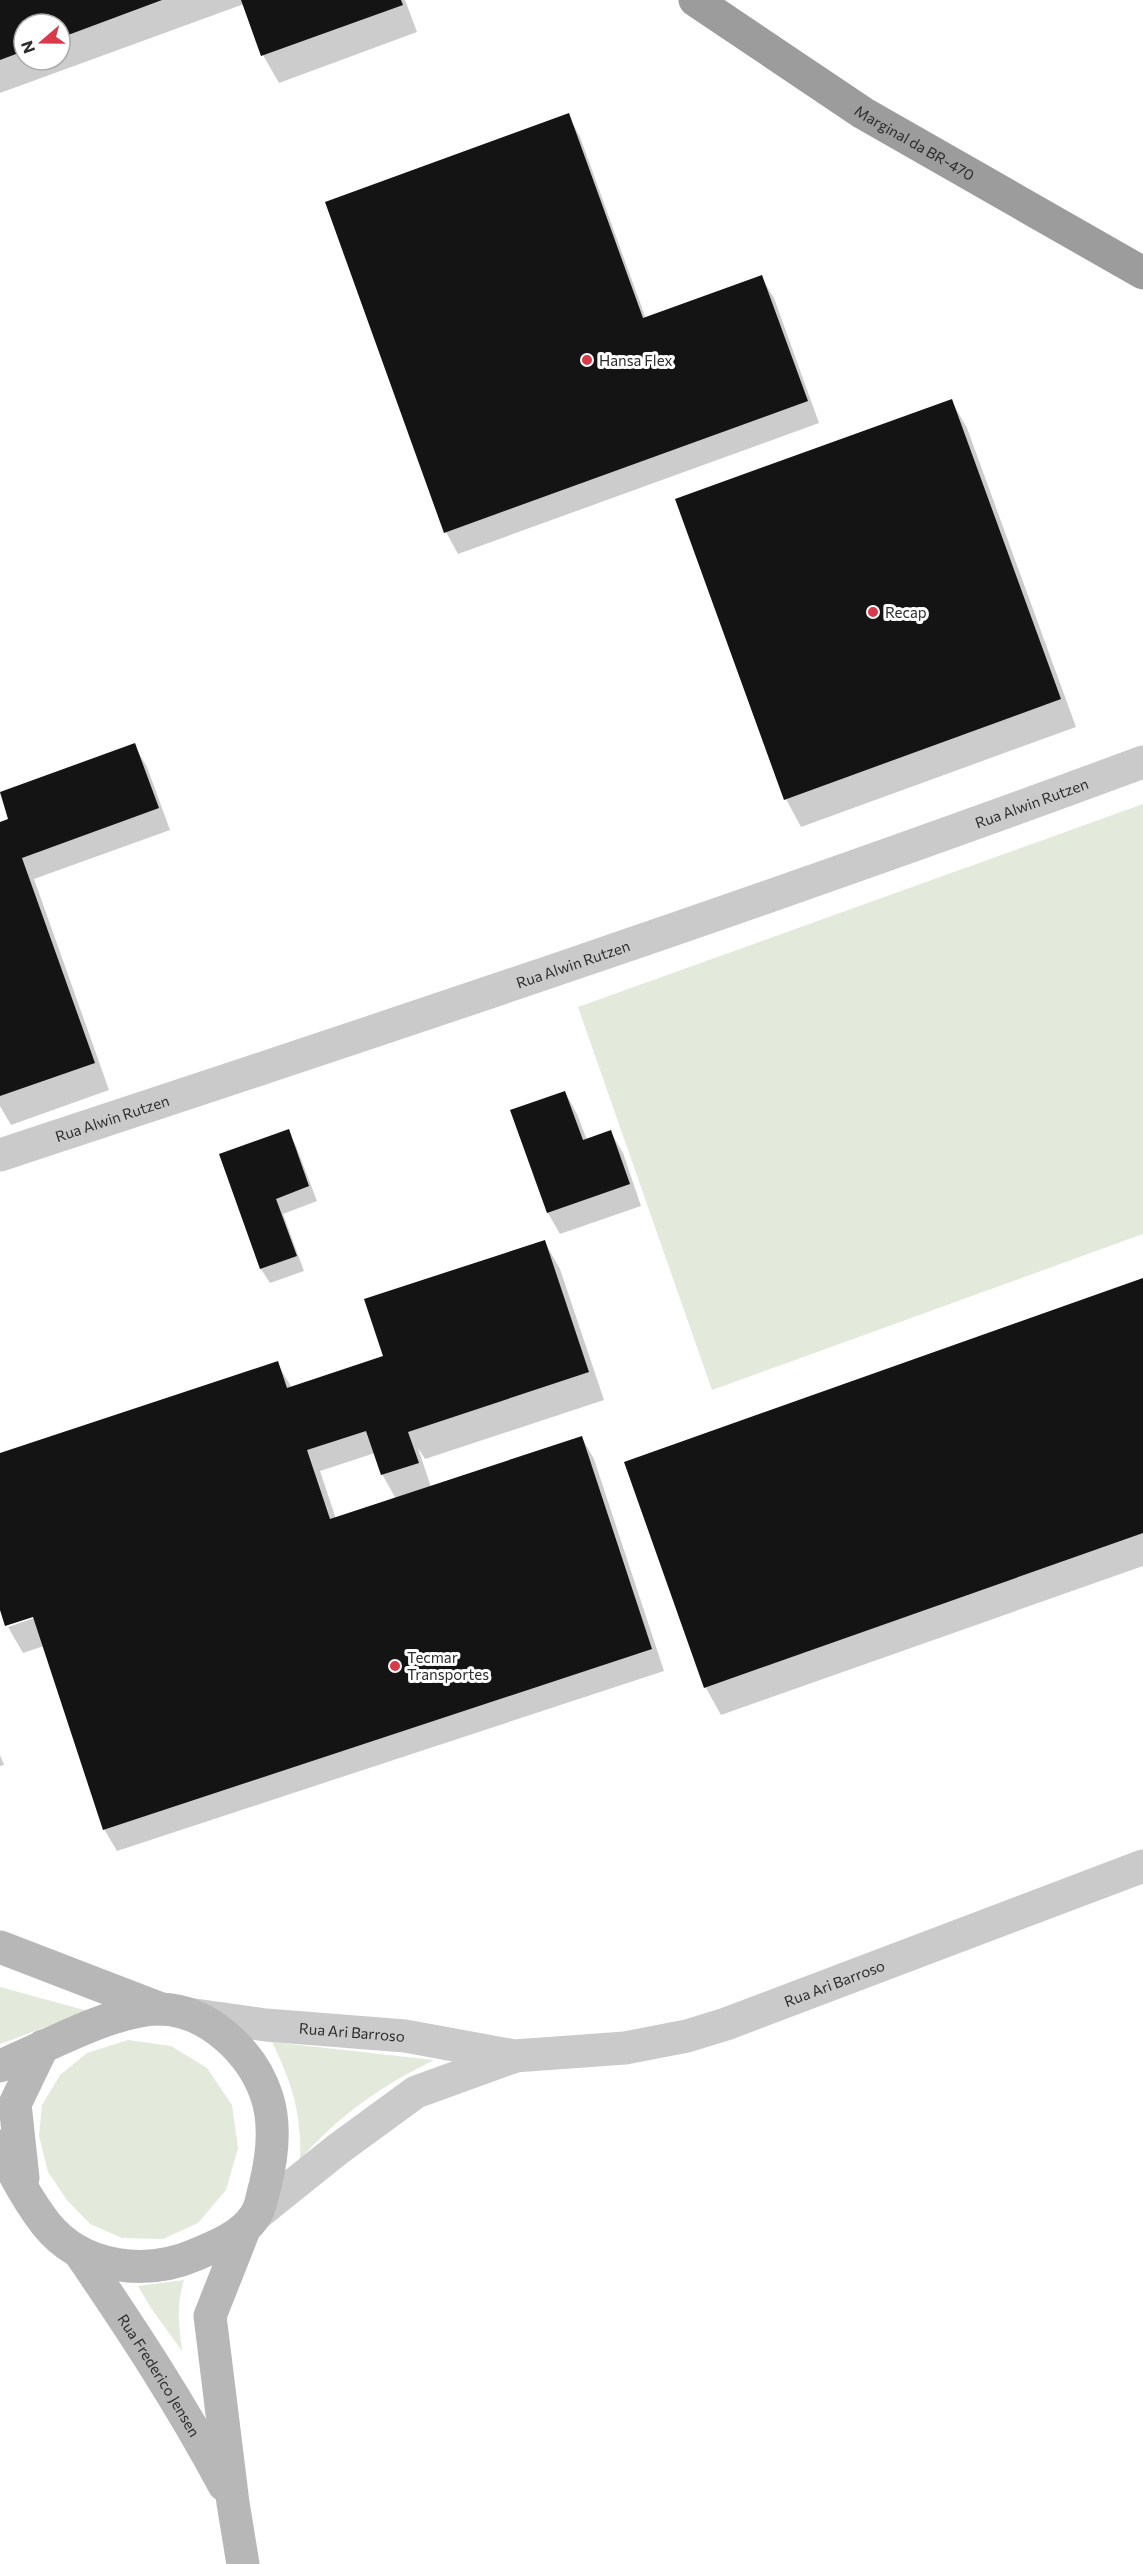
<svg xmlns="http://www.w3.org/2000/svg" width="1143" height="2564" font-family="Commissioner,sans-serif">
	<rect width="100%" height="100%" fill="#fff"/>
	<path fill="#e3e9db" d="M 1143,804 L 1143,1234 L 712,1390 L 578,1007 Z
		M 0,1987 L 88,2011 L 0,2044 Z
		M 128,2040 L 171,2046 L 207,2068 L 232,2105 L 238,2148 L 226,2190 L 198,2223 L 163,2239 L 122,2238 L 90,2224 L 67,2200 L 48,2172 L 39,2136 L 42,2105 L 60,2075 L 87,2053 Z
		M 272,2042 L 434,2060 C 381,2086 339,2115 300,2160 C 302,2114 292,2083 272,2042 Z
		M 184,2280 C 176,2304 179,2326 182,2351 L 151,2308 L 138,2286 Z"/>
	<path fill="#0003" fill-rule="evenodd" d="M 0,0 L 405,0 L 417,32 L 279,83 L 263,55 L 244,4 L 0,93 ZM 24,24 L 60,24 L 60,60 L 24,60 Z
		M 568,115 L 580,137 L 646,319 L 761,277 L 774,298 L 819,423 L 458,554 L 446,532 Z
		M 951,400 L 967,428 L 1076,727 L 801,827 L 786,799 Z
		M 134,745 L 147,767 L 170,830 L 34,879 L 109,1090 L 11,1125 L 0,1106 L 0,823 L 10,820 L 0,793 Z
		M 565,1092 L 577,1114 L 587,1140 L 610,1131 L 623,1153 L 641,1206 L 560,1234 L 548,1213 L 512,1111 Z
		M 288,1131 L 296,1146 L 317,1201 L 283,1214 L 304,1271 L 270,1283 L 261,1269 L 221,1155 Z
		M 544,1241 L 560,1269 L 604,1400 L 425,1459 L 418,1448 L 431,1487 L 582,1438 L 594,1459 L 664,1671 L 117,1851 L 104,1829 L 44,1646 L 23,1653 L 8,1627 L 34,1618 L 34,1615 L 0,1605 L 0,1454 L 277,1363 L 292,1388 L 382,1358 ZM 375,1453 L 382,1474 L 396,1499 L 336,1519 L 320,1471 Z
		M 1143,1279 L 1143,1566 L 721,1715 L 706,1688 L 626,1463 Z
		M 0,1755 L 4,1765 L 0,1766 Z"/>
	<path fill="#141414" d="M 0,0 L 162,0 L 60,38 L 60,24 L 24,24 L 24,51 L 0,60 Z
		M 241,0 L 401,0 L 403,5 L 261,56 Z
		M 569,113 L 643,318 L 762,275 L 808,401 L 444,533 L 325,202 Z
		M 952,399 L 1061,699 L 784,800 L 675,499 Z
		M 135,743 L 159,808 L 22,858 L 95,1063 L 0,1096 L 0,822 L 8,819 L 0,792 Z
		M 565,1091 L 583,1140 L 611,1130 L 630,1184 L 547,1213 L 510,1110 Z
		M 289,1129 L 309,1186 L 276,1199 L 297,1256 L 260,1269 L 219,1154 Z
		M 545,1240 L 589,1372 L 408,1432 L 419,1463 L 381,1475 L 366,1431 L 307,1450 L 330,1519 L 582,1436 L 652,1649 L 103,1830 L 33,1617 L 5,1626 L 0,1610 L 0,1453 L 278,1361 L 287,1388 L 383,1356 L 364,1299 Z
		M 1143,1278 L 1143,1533 L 704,1688 L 624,1462 Z"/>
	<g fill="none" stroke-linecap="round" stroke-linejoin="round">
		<path stroke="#cacaca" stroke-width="33" id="s1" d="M 0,1155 C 383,1029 765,902 1143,762"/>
		<g stroke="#cacaca" stroke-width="33">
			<path id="s2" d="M 188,2014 L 266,2025 L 405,2036 L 514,2056 L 625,2048 L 687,2036 L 726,2024 L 1143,1866"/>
			<path d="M 257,2214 L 338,2149 L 416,2092 L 513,2057"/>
		</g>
		<g stroke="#b7b7b7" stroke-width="33">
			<path d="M 0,1947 L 161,2009"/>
			<path d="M 0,2066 C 43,2049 116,2007 162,2009 C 209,2011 253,2053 267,2097 C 276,2125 272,2158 265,2186 C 262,2196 261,2208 255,2216 C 242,2236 217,2246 195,2255 C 146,2276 82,2269 46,2224 C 28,2201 13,2173 0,2146"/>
			<path d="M 23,2178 L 15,2104 L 43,2046"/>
			<path id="s3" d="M 79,2252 C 131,2328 181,2404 224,2485"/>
			<path d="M 243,2564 L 233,2503 L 210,2316 L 244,2230"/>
		</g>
		<path stroke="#9c9c9c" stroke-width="33" id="s4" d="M 695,0 L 863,113 L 1143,273"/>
	</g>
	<g fill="#d83a4a" stroke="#fff" stroke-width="2">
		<circle cx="587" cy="360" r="6"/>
		<circle cx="873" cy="612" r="6"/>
		<circle cx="395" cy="1666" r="6"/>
	</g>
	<g text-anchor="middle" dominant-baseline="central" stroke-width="6" stroke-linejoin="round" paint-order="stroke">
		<g font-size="15" fill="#2d2d2d" stroke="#fff">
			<text stroke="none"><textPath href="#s4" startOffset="262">Marginal da BR-470</textPath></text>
			<text stroke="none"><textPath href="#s1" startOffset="1090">Rua Alwin Rutzen</textPath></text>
			<text stroke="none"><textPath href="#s1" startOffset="604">Rua Alwin Rutzen</textPath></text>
			<text stroke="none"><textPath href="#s1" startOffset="118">Rua Alwin Rutzen</textPath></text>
			<text stroke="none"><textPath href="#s2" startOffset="660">Rua Ari Barroso</textPath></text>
			<text stroke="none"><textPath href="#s2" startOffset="165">Rua Ari Barroso</textPath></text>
			<text stroke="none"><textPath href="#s3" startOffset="147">Rua Frederico Jensen</textPath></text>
		</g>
		<g font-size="15" fill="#2d2d2d" stroke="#fff" text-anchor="start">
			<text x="599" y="360">Hansa Flex</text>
			<text x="885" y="612">Recap</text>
			<text x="407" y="1657">Tecmar<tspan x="407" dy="17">Transportes</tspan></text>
		</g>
	</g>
	<g transform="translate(42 42) rotate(250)"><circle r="28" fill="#ffffff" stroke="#ababab" stroke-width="1.5"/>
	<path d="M0-4.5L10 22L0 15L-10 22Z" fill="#d83a4a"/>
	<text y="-9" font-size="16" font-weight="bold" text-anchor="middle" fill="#2d2d2d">N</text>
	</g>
</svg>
